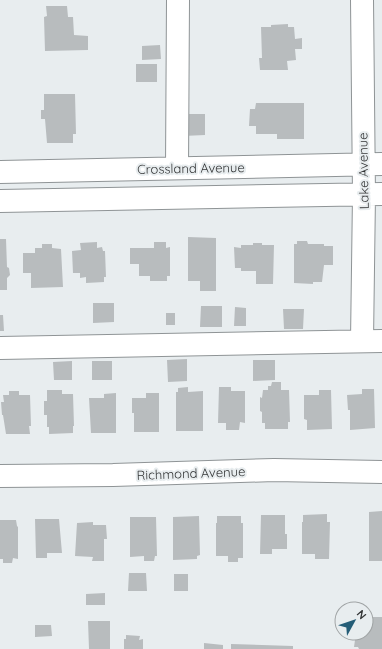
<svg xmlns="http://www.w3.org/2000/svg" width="382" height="649" font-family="Quicksand,sans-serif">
	<rect width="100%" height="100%" fill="#e8edef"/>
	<path fill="#b8bcbe" d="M 46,6 L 67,6 L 68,17 L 73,17 L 74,35 L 88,36 L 88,50 L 45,51 L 44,17 L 47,16 Z
		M 288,24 L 288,27 L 294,27 L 295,39 L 302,38 L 302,49 L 295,49 L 296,60 L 287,61 L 288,70 L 260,70 L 259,58 L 262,58 L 261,27 L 271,27 L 271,25 Z
		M 160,45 L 161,59 L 142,60 L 142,46 Z
		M 136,64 L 157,64 L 157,82 L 136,82 Z
		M 44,94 L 75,94 L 76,134 L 73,134 L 73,143 L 47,143 L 45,119 L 41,119 L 41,110 L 44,110 Z
		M 256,103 L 304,103 L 304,139 L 277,139 L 277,134 L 256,134 L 256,126 L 249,126 L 250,109 L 255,109 Z
		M 183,114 L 205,114 L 205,135 L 183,136 Z
		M 188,237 L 216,238 L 216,291 L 200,291 L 200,281 L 188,281 Z
		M 0,239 L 6,239 L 7,267 L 9,268 L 10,275 L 7,278 L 7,290 L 0,290 Z
		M 297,241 L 307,241 L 308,244 L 324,244 L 324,246 L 333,246 L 333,265 L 324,265 L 322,282 L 313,282 L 313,284 L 294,283 L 294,244 L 297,244 Z
		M 97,242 L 97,248 L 102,247 L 103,251 L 105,251 L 106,277 L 104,277 L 104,282 L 86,283 L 86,277 L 80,278 L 80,273 L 73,273 L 72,251 L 81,250 L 80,243 Z
		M 154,242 L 166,242 L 166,248 L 170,247 L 170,276 L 167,276 L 167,281 L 150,281 L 150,276 L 139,276 L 139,264 L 130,264 L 130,248 L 154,248 Z
		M 253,243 L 262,243 L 262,245 L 274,245 L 273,284 L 256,284 L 256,271 L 241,271 L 241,268 L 235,268 L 234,247 L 241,248 L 241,245 L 253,245 Z
		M 42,244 L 52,244 L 52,248 L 61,249 L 63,287 L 31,288 L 31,273 L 23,273 L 23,253 L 35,253 L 35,248 L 42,248 Z
		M 93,303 L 114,303 L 114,322 L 93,323 Z
		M 201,306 L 222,306 L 222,327 L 200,327 Z
		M 235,307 L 246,308 L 246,326 L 234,326 Z
		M 283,309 L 304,309 L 303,329 L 284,329 Z
		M 166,313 L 175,313 L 175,325 L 166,325 Z
		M 0,315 L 3,315 L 4,331 L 0,331 Z
		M 187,359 L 187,381 L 168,382 L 167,360 Z
		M 253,360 L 275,360 L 275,380 L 253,381 Z
		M 72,361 L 72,380 L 54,380 L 53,362 Z
		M 92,361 L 112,361 L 112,380 L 92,380 Z
		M 272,382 L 281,382 L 281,390 L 289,390 L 290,422 L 288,422 L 288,429 L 265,429 L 265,423 L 262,423 L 262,412 L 260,411 L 260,397 L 262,398 L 263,390 L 268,390 L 268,386 L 271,386 Z
		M 188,387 L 188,392 L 203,391 L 203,431 L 176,431 L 176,392 L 178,392 L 178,388 Z
		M 219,387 L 231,387 L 231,391 L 245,391 L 245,423 L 240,422 L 239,430 L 226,430 L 226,423 L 218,423 Z
		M 362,389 L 374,389 L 375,428 L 350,430 L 350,410 L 348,410 L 347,395 L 362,394 Z
		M 47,390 L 62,390 L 62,394 L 73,394 L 74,426 L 73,426 L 73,433 L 49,434 L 49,427 L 47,427 L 47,415 L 44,415 L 44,401 L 47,401 Z
		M 319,390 L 331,390 L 332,429 L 307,430 L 307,420 L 304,419 L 304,395 L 319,395 Z
		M 9,391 L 19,391 L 19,395 L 30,395 L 31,426 L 29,426 L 30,434 L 6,434 L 3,415 L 2,415 L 1,402 L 4,402 L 3,395 L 9,395 Z
		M 116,393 L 116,433 L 91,433 L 89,398 L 104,398 L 104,394 Z
		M 146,393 L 159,393 L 159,432 L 134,432 L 134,413 L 132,413 L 132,398 L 146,398 Z
		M 382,511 L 382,561 L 369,561 L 369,512 Z
		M 327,514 L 327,522 L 330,522 L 329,559 L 315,559 L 315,554 L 302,554 L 302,522 L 303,522 L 303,515 Z
		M 261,515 L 285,515 L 285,534 L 287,534 L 287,549 L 272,549 L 272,554 L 260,554 Z
		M 199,516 L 200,555 L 197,556 L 197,559 L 173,560 L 173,517 Z
		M 217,516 L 241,516 L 241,523 L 243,523 L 243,558 L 238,558 L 238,562 L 228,562 L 228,556 L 216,556 L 216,523 L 217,523 Z
		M 130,517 L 156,517 L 157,556 L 155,556 L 154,561 L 144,561 L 144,556 L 130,557 Z
		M 35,519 L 59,519 L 62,553 L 47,553 L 47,558 L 36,558 Z
		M 0,520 L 16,520 L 17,526 L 18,527 L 18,559 L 13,558 L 12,563 L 3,563 L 3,559 L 0,559 Z
		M 93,522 L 93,525 L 106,525 L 107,539 L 104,539 L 104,561 L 92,561 L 93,557 L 75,556 L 77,523 Z
		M 129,573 L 146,573 L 147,591 L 128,591 Z
		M 174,574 L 188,574 L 188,591 L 174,591 Z
		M 105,593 L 105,605 L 86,605 L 86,594 Z
		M 366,617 L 382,617 L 382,649 L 359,649 L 358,647 L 354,647 L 355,640 L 357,640 L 357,633 L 366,633 Z
		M 88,621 L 110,621 L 110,649 L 89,649 Z
		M 35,625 L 51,625 L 52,636 L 35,637 Z
		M 126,635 L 140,636 L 139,640 L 143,639 L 143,649 L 124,649 L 124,639 L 126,639 Z
		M 204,643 L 223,645 L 223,649 L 204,649 Z
		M 231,644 L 293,646 L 293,649 L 231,649 Z"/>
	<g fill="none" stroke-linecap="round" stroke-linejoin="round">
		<g stroke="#8f9496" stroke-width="24">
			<path id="minor" d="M 362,0 L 364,195 L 362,341
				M 177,168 L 178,0
				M 0,172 L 382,164
				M 0,201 L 382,194
				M 0,348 L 382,341
				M 0,476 L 113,475 L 274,470 L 382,472"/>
		</g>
		<use href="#minor" stroke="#fff" stroke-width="22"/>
	</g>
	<g text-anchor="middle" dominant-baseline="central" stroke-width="4" stroke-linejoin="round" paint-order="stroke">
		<g font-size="13" fill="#343637" stroke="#e8edef">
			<text transform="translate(191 168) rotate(-1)">Crossland Avenue</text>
			<text transform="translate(363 171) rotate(-91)">Lake Avenue</text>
			<text transform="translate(191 473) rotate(-2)">Richmond Avenue</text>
		</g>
	</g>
	<g transform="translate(354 621) rotate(50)"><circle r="19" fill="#e8edef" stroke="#a0a4a5"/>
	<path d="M0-3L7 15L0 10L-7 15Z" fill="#245d77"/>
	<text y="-6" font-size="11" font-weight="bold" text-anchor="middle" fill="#343637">N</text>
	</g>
</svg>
